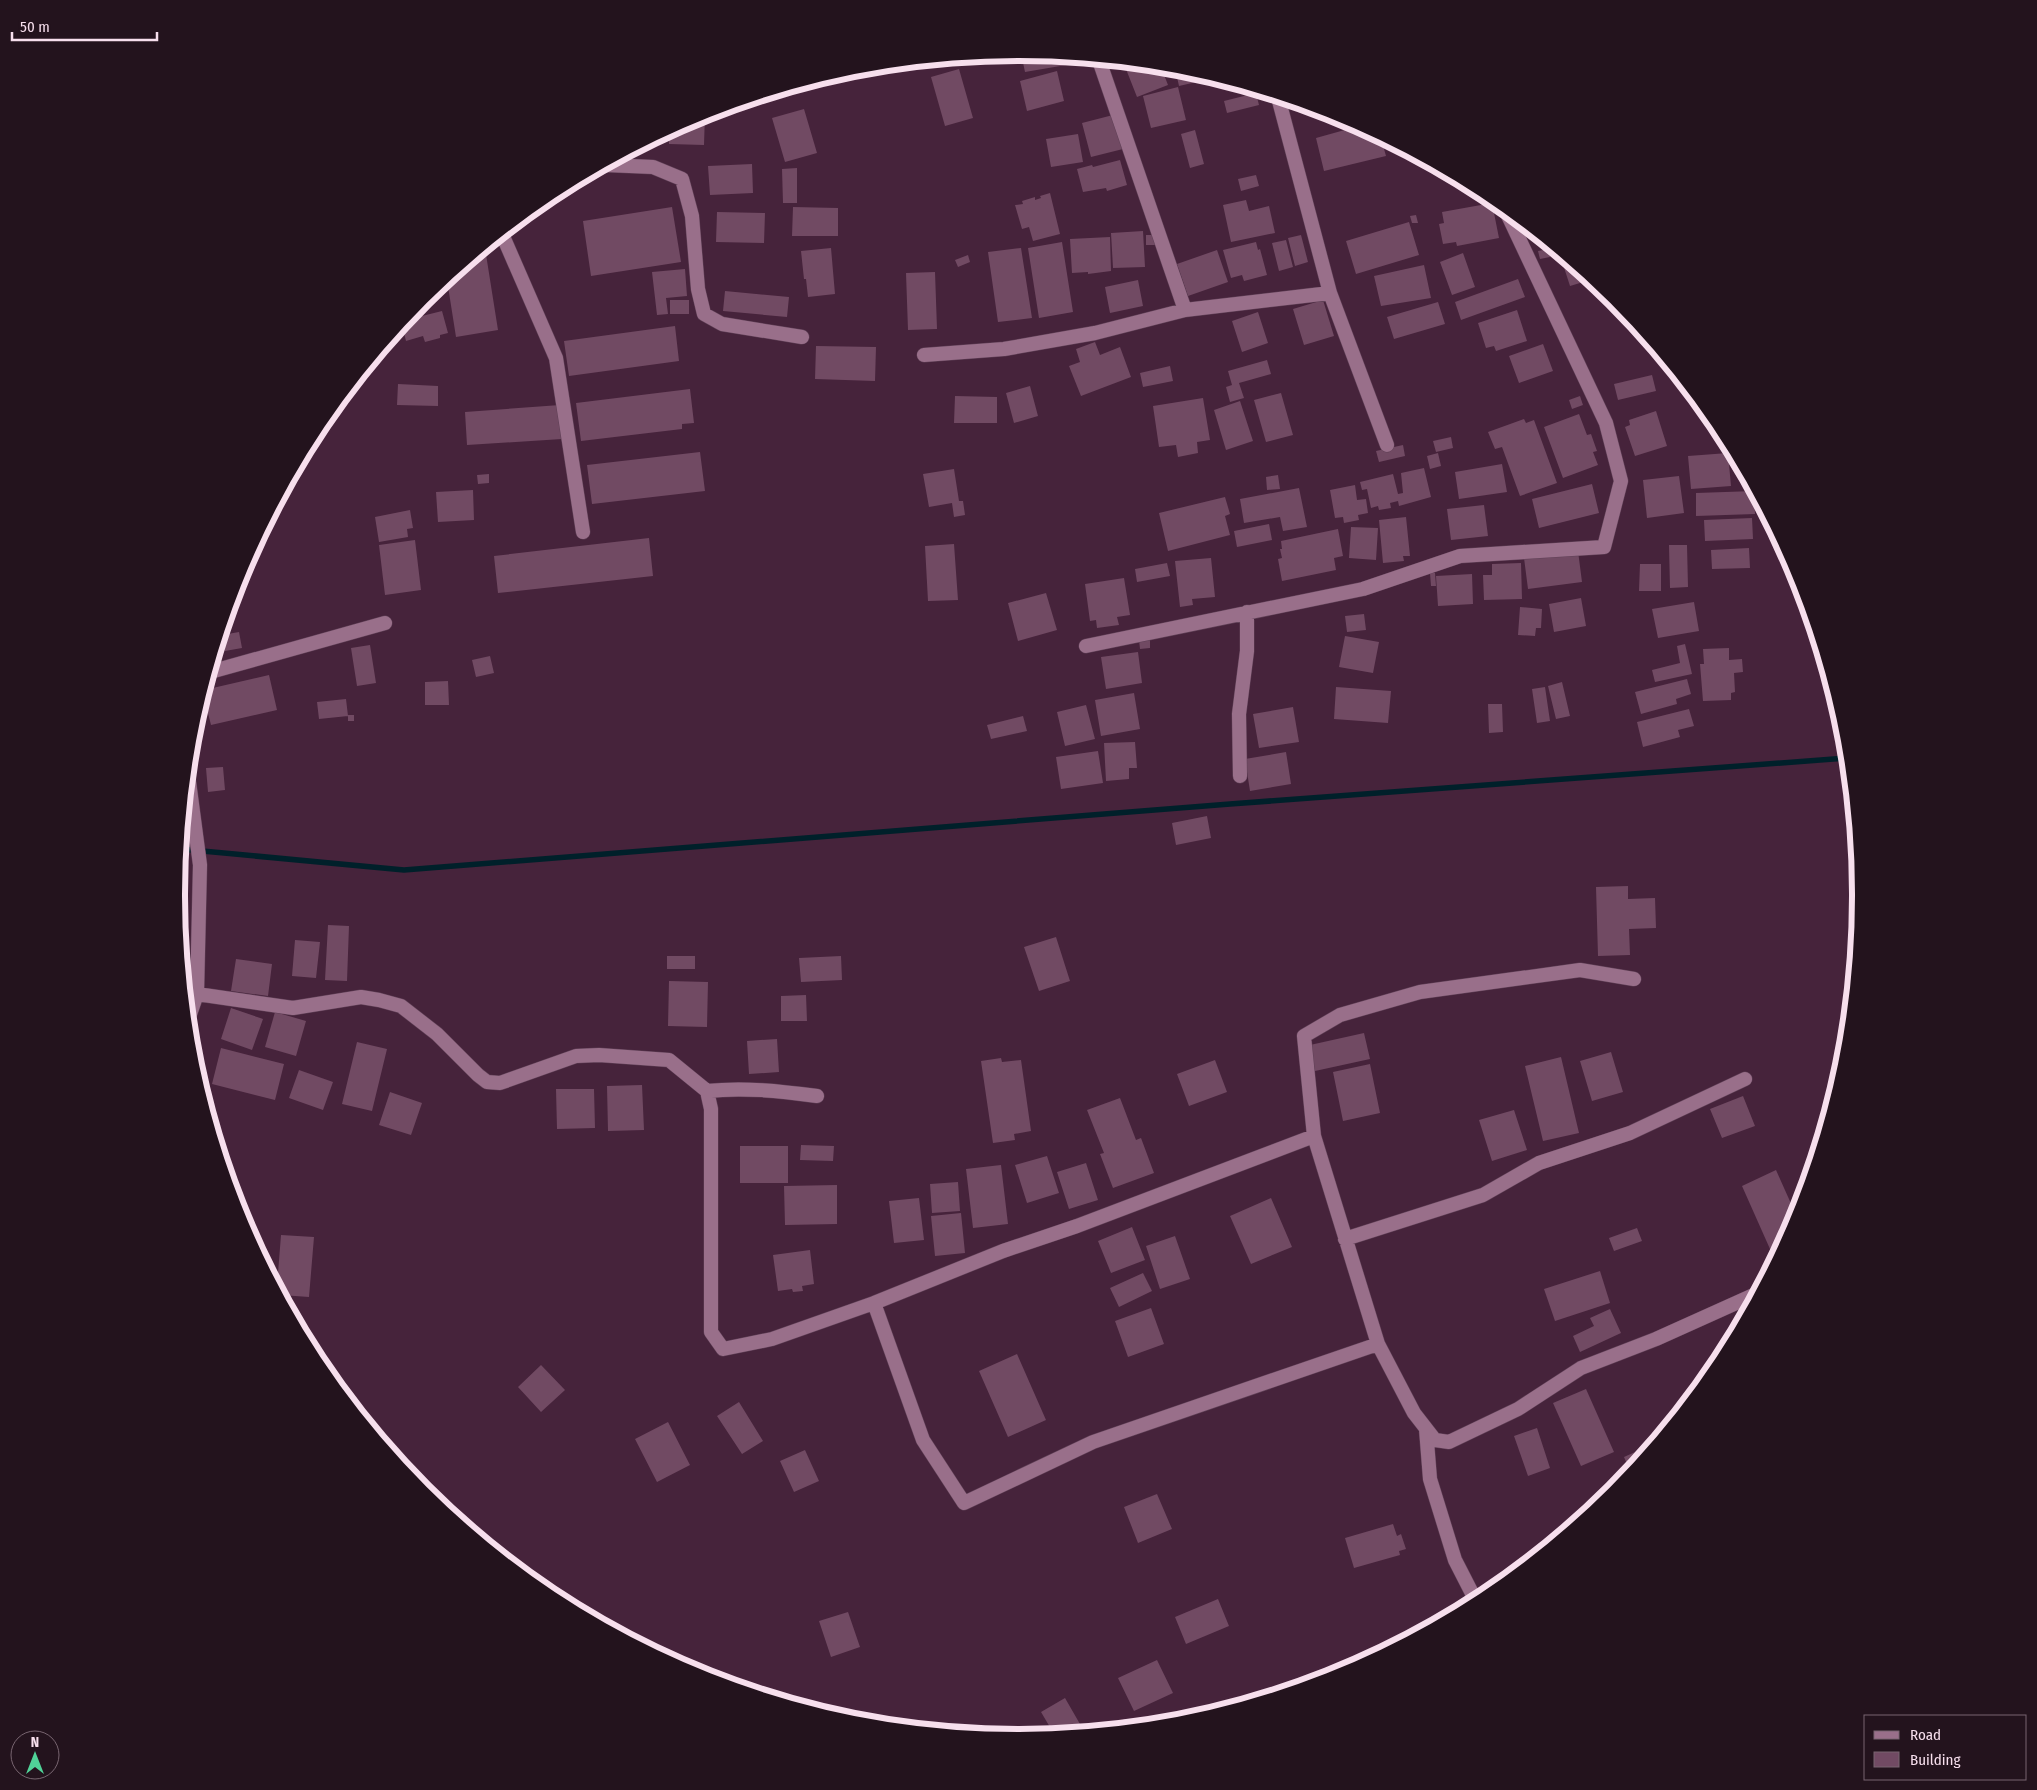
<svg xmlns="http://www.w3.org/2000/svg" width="2037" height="1790" font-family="'Fira Sans Condensed',sans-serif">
	<rect width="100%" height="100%" fill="#46233b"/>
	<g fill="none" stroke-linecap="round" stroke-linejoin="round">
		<path stroke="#00202a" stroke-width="5.5" d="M 181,849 L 404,870 L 1230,804 L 1847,758"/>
	</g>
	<path fill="#714a63" d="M 1021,53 L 1071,58 L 1072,64 L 1025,72 Z
		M 1126,63 L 1161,67 L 1168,85 L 1137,97 L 1124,64 Z
		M 1175,68 L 1199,74 L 1201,81 L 1179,86 Z
		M 959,69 L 973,118 L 945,126 L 931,77 Z
		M 1057,71 L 1064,101 L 1027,111 L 1020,81 Z
		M 1203,75 L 1213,78 L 1214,78 L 1204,80 Z
		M 1178,87 L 1186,120 L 1151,128 L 1143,96 Z
		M 1256,93 L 1259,105 L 1227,113 L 1224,101 Z
		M 804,109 L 817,153 L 785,162 L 772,118 Z
		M 1315,109 L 1330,113 L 1318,117 Z
		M 705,114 L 704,145 L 669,144 L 669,131 Z
		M 1113,115 L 1123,149 L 1091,157 L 1082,123 Z
		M 1359,126 L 1381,138 L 1386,156 L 1324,171 L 1316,138 Z
		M 1195,130 L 1204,164 L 1190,168 L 1181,134 Z
		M 1078,134 L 1083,162 L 1051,167 L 1046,139 Z
		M 647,143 L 647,150 L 633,151 L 644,144 Z
		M 1394,145 L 1402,149 L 1403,150 L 1396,152 Z
		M 1120,160 L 1127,185 L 1107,191 L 1106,188 L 1083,192 L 1077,169 L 1092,165 L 1093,167 Z
		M 752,164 L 753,193 L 710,195 L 708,166 Z
		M 797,168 L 797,203 L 783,203 L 782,169 Z
		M 1256,175 L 1259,186 L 1241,191 L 1238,179 Z
		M 1050,193 L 1060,234 L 1033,241 L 1029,227 L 1022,229 L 1015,205 L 1023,204 L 1022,201 L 1035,197 L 1035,200 L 1041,198 L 1040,196 Z
		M 1246,200 L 1249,211 L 1269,206 L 1275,233 L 1231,242 L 1223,205 Z
		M 1492,203 L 1499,238 L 1457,246 L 1456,242 L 1443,244 L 1439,224 L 1444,223 L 1442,212 Z
		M 672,207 L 681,262 L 591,276 L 583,221 Z
		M 793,207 L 838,208 L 838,236 L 792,236 Z
		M 717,212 L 765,213 L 764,243 L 716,242 Z
		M 1416,215 L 1418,223 L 1412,223 L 1410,216 Z
		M 1409,222 L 1419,255 L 1356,274 L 1346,241 Z
		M 1143,231 L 1145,267 L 1113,268 L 1111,233 Z
		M 1146,235 L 1155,235 L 1155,245 L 1146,245 Z
		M 1301,235 L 1308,262 L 1295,266 L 1288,238 Z
		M 1110,237 L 1111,271 L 1088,274 L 1088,272 L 1072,273 L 1070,239 Z
		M 1286,240 L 1293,267 L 1279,271 L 1272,243 Z
		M 1062,242 L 1073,312 L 1039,318 L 1028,248 Z
		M 1256,242 L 1258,250 L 1260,249 L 1267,275 L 1244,281 L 1242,275 L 1231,278 L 1223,250 Z
		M 485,248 L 498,330 L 456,337 L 447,280 Z
		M 831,248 L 835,294 L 808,297 L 806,279 L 804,279 L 801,251 Z
		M 1021,248 L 1032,318 L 998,322 L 988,252 Z
		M 1548,249 L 1550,257 L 1540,259 L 1538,251 Z
		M 1217,250 L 1228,282 L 1188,296 L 1177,264 Z
		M 1463,253 L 1475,287 L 1452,295 L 1440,262 Z
		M 968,255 L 970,262 L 958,267 L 955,260 Z
		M 1560,255 L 1570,263 L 1590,280 L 1570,286 Z
		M 1424,265 L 1431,298 L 1381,306 L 1374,276 Z
		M 685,269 L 687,296 L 666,298 L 668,314 L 657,315 L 652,272 Z
		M 935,272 L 937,329 L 908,330 L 906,273 Z
		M 1518,279 L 1525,297 L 1461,320 L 1455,302 Z
		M 1138,280 L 1143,306 L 1110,313 L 1105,287 Z
		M 725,291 L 789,297 L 787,317 L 723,311 Z
		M 426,297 L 427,308 L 415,309 L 423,299 Z
		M 670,300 L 689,300 L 689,314 L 670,314 Z
		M 1323,300 L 1334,336 L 1304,345 L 1293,309 Z
		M 1438,302 L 1445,324 L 1394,339 L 1387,317 Z
		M 1517,310 L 1527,341 L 1496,351 L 1494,346 L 1486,348 L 1478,323 Z
		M 442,311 L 448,333 L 440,335 L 440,338 L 425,342 L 423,336 L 406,341 L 402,325 L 406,320 Z
		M 1258,312 L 1268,343 L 1242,352 L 1232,321 Z
		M 675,326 L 679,361 L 569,376 L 564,341 Z
		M 1095,342 L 1100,355 L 1120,347 L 1131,377 L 1081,396 L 1069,366 L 1080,362 L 1076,349 Z
		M 1543,344 L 1553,371 L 1519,383 L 1509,356 Z
		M 816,346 L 876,347 L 875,381 L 815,379 Z
		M 1267,360 L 1271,374 L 1239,383 L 1244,398 L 1230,402 L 1226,387 L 1232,385 L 1228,371 Z
		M 1170,366 L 1173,381 L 1143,387 L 1140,373 Z
		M 1652,375 L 1656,391 L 1618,400 L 1614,384 Z
		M 398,384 L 438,386 L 438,406 L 397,405 Z
		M 1030,386 L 1038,416 L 1014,423 L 1006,393 Z
		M 690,389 L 694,423 L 682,424 L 682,429 L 581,441 L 576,403 Z
		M 1281,393 L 1293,435 L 1266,442 L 1254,400 Z
		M 955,396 L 997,397 L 997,423 L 954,423 Z
		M 1580,396 L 1583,405 L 1572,409 L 1569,400 Z
		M 1203,398 L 1210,440 L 1197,442 L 1198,453 L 1178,457 L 1176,445 L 1159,447 L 1153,406 Z
		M 1240,401 L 1253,441 L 1226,450 L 1214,410 Z
		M 560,405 L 562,439 L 467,445 L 465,412 Z
		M 1656,411 L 1667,446 L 1635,456 L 1625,427 L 1630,425 L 1629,420 Z
		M 1579,414 L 1587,435 L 1591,434 L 1597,451 L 1593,452 L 1598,465 L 1563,478 L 1544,427 Z
		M 1524,419 L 1526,423 L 1534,420 L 1557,483 L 1520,496 L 1502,447 L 1495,449 L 1488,432 Z
		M 1451,437 L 1453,448 L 1436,452 L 1433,441 Z
		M 1403,445 L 1405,456 L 1379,462 L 1376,451 Z
		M 700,452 L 705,491 L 592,504 L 587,465 Z
		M 1438,453 L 1441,466 L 1430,469 L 1427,456 Z
		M 1728,453 L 1731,486 L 1691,489 L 1688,456 Z
		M 1502,464 L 1507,492 L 1459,499 L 1455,472 Z
		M 1424,468 L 1431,497 L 1399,506 L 1398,501 L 1390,503 L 1391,508 L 1379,510 L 1378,506 L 1371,508 L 1367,489 L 1362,490 L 1360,482 L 1393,474 L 1398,494 L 1403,493 L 1401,473 Z
		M 954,469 L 959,501 L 963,501 L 965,515 L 954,517 L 952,503 L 929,507 L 923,474 Z
		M 489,474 L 489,483 L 478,484 L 477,475 Z
		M 1278,475 L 1280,489 L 1267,490 L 1266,477 Z
		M 1679,476 L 1684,513 L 1647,518 L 1643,480 Z
		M 1592,484 L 1599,513 L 1539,528 L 1532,499 Z
		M 1355,485 L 1357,500 L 1366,499 L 1368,513 L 1358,515 L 1359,520 L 1344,523 L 1343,517 L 1335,518 L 1330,490 Z
		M 1299,488 L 1307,527 L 1283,531 L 1280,517 L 1244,523 L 1240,499 Z
		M 473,490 L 474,520 L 438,522 L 436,492 Z
		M 1754,491 L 1755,514 L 1696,516 L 1696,493 Z
		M 1225,497 L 1230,514 L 1225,516 L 1230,535 L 1168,551 L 1159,513 Z
		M 1484,505 L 1488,536 L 1451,540 L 1447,509 Z
		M 410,510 L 413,528 L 407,529 L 408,537 L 379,542 L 375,517 Z
		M 1406,517 L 1410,556 L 1403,556 L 1404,561 L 1383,563 L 1379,520 Z
		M 1752,518 L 1753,539 L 1705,541 L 1704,520 Z
		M 1269,524 L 1272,540 L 1237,547 L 1234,531 Z
		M 1351,527 L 1378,528 L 1376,560 L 1349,558 Z
		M 1338,529 L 1343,556 L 1334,558 L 1336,570 L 1282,581 L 1278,559 L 1282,558 L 1280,549 L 1282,549 L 1281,541 Z
		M 649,538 L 653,576 L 498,593 L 494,556 Z
		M 415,540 L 421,590 L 385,595 L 379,545 Z
		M 954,544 L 958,600 L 928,601 L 925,546 Z
		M 1669,545 L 1687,545 L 1688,587 L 1670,588 Z
		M 1749,548 L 1750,568 L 1712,569 L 1711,550 Z
		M 1578,551 L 1582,582 L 1528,589 L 1524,558 Z
		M 1211,558 L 1215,597 L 1192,599 L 1193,605 L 1180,607 L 1175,561 Z
		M 1167,563 L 1170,576 L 1137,582 L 1135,569 Z
		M 1521,563 L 1522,599 L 1484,600 L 1483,575 L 1492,575 L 1492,564 Z
		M 1640,564 L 1661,564 L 1661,591 L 1639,591 Z
		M 1430,573 L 1435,573 L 1436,586 L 1431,586 Z
		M 1472,574 L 1473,604 L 1438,606 L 1436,576 Z
		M 1124,578 L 1130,615 L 1117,617 L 1119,625 L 1097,628 L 1096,620 L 1090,621 L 1085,584 Z
		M 1046,593 L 1057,630 L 1018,641 L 1008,603 Z
		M 1581,598 L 1586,626 L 1554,632 L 1549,604 Z
		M 1694,602 L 1699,631 L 1658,638 L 1652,609 Z
		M 1520,607 L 1542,609 L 1541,628 L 1536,628 L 1535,636 L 1518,635 Z
		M 1364,614 L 1366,630 L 1347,632 L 1345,616 Z
		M 239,632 L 242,648 L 225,651 L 222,635 Z
		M 1345,636 L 1379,642 L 1373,673 L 1339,667 Z
		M 1150,639 L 1150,648 L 1140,649 L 1139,640 Z
		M 1685,644 L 1692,674 L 1655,682 L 1652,670 L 1680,663 L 1677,646 Z
		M 370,645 L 376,683 L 357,686 L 351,648 Z
		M 1729,648 L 1729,660 L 1742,659 L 1743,672 L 1734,673 L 1735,692 L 1731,693 L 1731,700 L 1703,701 L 1700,664 L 1704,664 L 1703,649 Z
		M 1138,652 L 1142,683 L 1106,689 L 1101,657 Z
		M 490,656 L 494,673 L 476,677 L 472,660 Z
		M 269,675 L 277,710 L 211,725 L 203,693 L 204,690 Z
		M 1687,679 L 1691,694 L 1676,699 L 1677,704 L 1641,714 L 1635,692 Z
		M 448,681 L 449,705 L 425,705 L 425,682 Z
		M 1562,682 L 1570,716 L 1556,719 L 1548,686 Z
		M 1336,687 L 1391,691 L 1388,723 L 1334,719 Z
		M 1545,687 L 1550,721 L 1537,723 L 1532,689 Z
		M 1134,693 L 1140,729 L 1101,736 L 1095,700 Z
		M 346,699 L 348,716 L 319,719 L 317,702 Z
		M 1488,704 L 1502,704 L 1503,732 L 1489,733 Z
		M 1086,705 L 1095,739 L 1065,746 L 1057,712 Z
		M 1293,707 L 1299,742 L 1259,748 L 1253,714 Z
		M 1689,709 L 1694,726 L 1678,730 L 1680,737 L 1643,747 L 1637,722 Z
		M 348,715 L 354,715 L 354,721 L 348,721 Z
		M 1023,716 L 1027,731 L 991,739 L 987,725 Z
		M 1135,742 L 1137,768 L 1129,768 L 1129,779 L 1106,781 L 1104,743 Z
		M 1098,751 L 1103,783 L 1061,789 L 1056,757 Z
		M 1286,752 L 1291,784 L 1250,791 L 1245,759 Z
		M 223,767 L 225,790 L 208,792 L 206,768 Z
		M 1207,816 L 1211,838 L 1176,845 L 1172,823 Z
		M 1628,886 L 1628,899 L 1655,898 L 1656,928 L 1629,929 L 1630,955 L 1598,956 L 1596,887 Z
		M 328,925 L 349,926 L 347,981 L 325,980 Z
		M 1056,937 L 1070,981 L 1039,991 L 1024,947 Z
		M 295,940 L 320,942 L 316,978 L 292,976 Z
		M 667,956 L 695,956 L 695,969 L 667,969 Z
		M 841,956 L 842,980 L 801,982 L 799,958 Z
		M 236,959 L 272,964 L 268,996 L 231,991 Z
		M 669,981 L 708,982 L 707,1027 L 668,1026 Z
		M 806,995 L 807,1021 L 781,1021 L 781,996 Z
		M 231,1008 L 263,1019 L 252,1050 L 221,1039 Z
		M 275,1012 L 306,1021 L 296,1056 L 265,1047 Z
		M 1364,1033 L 1370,1059 L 1315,1071 L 1310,1045 Z
		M 777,1039 L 779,1072 L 749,1074 L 747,1041 Z
		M 357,1042 L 387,1049 L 372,1111 L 342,1104 Z
		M 221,1048 L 284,1064 L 275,1100 L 212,1084 Z
		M 1611,1052 L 1623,1092 L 1592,1101 L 1580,1061 Z
		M 1561,1057 L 1579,1133 L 1543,1141 L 1525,1066 Z
		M 1001,1058 L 1002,1062 L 1021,1060 L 1031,1131 L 1014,1134 L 1015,1140 L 993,1143 L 981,1061 Z
		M 1215,1060 L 1227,1092 L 1189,1106 L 1177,1074 Z
		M 1370,1064 L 1380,1113 L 1343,1121 L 1333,1072 Z
		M 299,1070 L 333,1082 L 323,1110 L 289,1098 Z
		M 642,1085 L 644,1130 L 608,1131 L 607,1086 Z
		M 556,1089 L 594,1089 L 595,1128 L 557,1129 Z
		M 390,1092 L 422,1103 L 411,1135 L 379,1125 Z
		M 1743,1096 L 1755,1126 L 1722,1138 L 1710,1109 Z
		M 1120,1098 L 1136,1140 L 1141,1138 L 1154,1173 L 1113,1188 L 1100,1154 L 1104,1153 L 1087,1110 Z
		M 1514,1110 L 1527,1150 L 1492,1161 L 1479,1120 Z
		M 801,1145 L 834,1146 L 833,1161 L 800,1160 Z
		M 740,1146 L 788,1146 L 788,1183 L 740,1183 Z
		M 1047,1156 L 1059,1193 L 1027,1203 L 1015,1165 Z
		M 1086,1163 L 1098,1200 L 1069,1209 L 1057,1172 Z
		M 1001,1165 L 1008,1224 L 973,1228 L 966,1169 Z
		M 1776,1170 L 1797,1217 L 1783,1243 L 1770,1249 L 1742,1186 Z
		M 958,1182 L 960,1211 L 932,1213 L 930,1184 Z
		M 837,1185 L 837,1224 L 785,1225 L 784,1186 Z
		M 919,1198 L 924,1240 L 894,1243 L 889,1201 Z
		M 1271,1198 L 1292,1247 L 1251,1264 L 1230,1216 Z
		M 961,1213 L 965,1253 L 935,1256 L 931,1216 Z
		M 1132,1227 L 1145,1260 L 1111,1273 L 1098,1241 Z
		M 1637,1228 L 1642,1241 L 1614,1251 L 1609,1238 Z
		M 281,1235 L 314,1237 L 309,1297 L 281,1295 L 277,1286 Z
		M 1175,1236 L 1190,1279 L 1160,1289 L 1146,1246 Z
		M 810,1250 L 814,1284 L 802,1286 L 803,1291 L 793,1292 L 792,1289 L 778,1291 L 773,1255 Z
		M 1600,1271 L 1610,1303 L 1555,1321 L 1544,1289 Z
		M 1143,1273 L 1152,1291 L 1119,1307 L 1110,1288 Z
		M 1151,1308 L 1164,1344 L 1128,1357 L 1115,1321 Z
		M 1610,1309 L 1621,1333 L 1580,1352 L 1573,1336 L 1594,1326 L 1590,1318 Z
		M 1017,1354 L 1046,1420 L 1008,1437 L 979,1371 Z
		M 541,1365 L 565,1390 L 541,1412 L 518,1387 Z
		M 1586,1389 L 1614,1452 L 1581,1466 L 1553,1403 Z
		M 739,1402 L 763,1441 L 742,1454 L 717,1416 Z
		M 668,1422 L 690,1465 L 657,1482 L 635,1439 Z
		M 1537,1428 L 1550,1468 L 1528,1476 L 1514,1436 Z
		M 1653,1444 L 1630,1471 L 1624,1457 Z
		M 805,1450 L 819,1481 L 794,1492 L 780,1461 Z
		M 1157,1494 L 1172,1529 L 1138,1543 L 1124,1507 Z
		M 1393,1524 L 1397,1536 L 1401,1534 L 1406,1549 L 1399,1551 L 1400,1555 L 1354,1568 L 1345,1538 Z
		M 1218,1599 L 1229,1626 L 1186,1644 L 1175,1617 Z
		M 848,1612 L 860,1647 L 831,1657 L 819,1621 Z
		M 1157,1660 L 1173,1693 L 1134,1711 L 1118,1678 Z
		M 1065,1698 L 1084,1731 L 1054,1734 L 1041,1712 Z
		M 1125,1719 L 1128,1727 L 1103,1729 Z"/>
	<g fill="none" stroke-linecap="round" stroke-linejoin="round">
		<g stroke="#604157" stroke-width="15">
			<path id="minor" d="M 1099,60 L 1185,310
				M 1278,97 L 1330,293 L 1387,445
				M 606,165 L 653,167 L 682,179 L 692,216 L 698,289 L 704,314 L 722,324 L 802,337
				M 502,234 L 556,358 L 583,532
				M 924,355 L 1004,349 L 1095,333 L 1185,310 L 1330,293
				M 1086,646 L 1363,589 L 1460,556 L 1604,547 L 1621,481 L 1606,423 L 1505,209
				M 210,672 L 385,623
				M 188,774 L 200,865 L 197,994 L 188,1020
				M 1240,776 L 1239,714 L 1247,651 L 1247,612
				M 1634,979 L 1580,970 L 1420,992 L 1340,1015 L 1304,1036 L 1314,1136 L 1378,1344 L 1414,1413 L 1435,1440 L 1449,1442 L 1518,1409 L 1581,1368 L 1656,1339 L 1756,1294
				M 186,994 L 197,994 L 293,1008 L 361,997 L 379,1000 L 401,1006 L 437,1034 L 478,1075 L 487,1082 L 500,1083 L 576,1056 L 599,1055 L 669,1060 L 707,1091 C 744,1087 780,1091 817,1096
				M 707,1091 L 711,1109 L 711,1332 L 723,1349 L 772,1339 L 874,1303 L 1003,1251 L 1077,1226 L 1314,1136
				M 1345,1239 L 1483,1195 L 1539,1163 L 1630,1133 L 1745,1079
				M 874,1303 L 923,1440 L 964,1503 L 1093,1442 L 1378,1344
				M 1426,1429 L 1430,1479 L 1455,1560 L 1476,1601"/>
		</g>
		<use href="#minor" stroke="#996f8a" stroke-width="14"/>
	</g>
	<path d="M0 0H2037V1790H0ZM1018 61H1019A833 833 0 0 1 1852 894V896A833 833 0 0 1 1019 1729H1018A833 833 0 0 1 185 896V894A833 833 0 0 1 1018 61Z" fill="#23131d" fill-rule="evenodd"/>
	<path fill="none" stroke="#f7dfed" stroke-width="6" d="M1018 61H1019A833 833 0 0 1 1852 894V896A833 833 0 0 1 1019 1729H1018A833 833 0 0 1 185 896V894A833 833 0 0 1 1018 61Z"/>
	<rect x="1864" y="1715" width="162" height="65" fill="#23131d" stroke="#786570"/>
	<rect x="1874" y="1731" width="25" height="8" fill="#996f8a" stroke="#786570"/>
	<text x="1910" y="1740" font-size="15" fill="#f7dfed">Road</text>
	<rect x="1874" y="1752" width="25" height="15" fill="#714a63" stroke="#786570"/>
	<text x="1910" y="1765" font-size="15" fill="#f7dfed">Building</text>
	<g transform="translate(35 1755)"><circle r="24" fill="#23131d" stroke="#786570"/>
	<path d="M0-4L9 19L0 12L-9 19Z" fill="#50d398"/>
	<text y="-8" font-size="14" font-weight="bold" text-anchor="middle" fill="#f7dfed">N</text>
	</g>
	<path d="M12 32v8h145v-8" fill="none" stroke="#f7dfed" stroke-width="2.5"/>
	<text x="20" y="32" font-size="15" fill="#f7dfed" stroke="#23131d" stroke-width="4" paint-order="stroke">50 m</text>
</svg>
